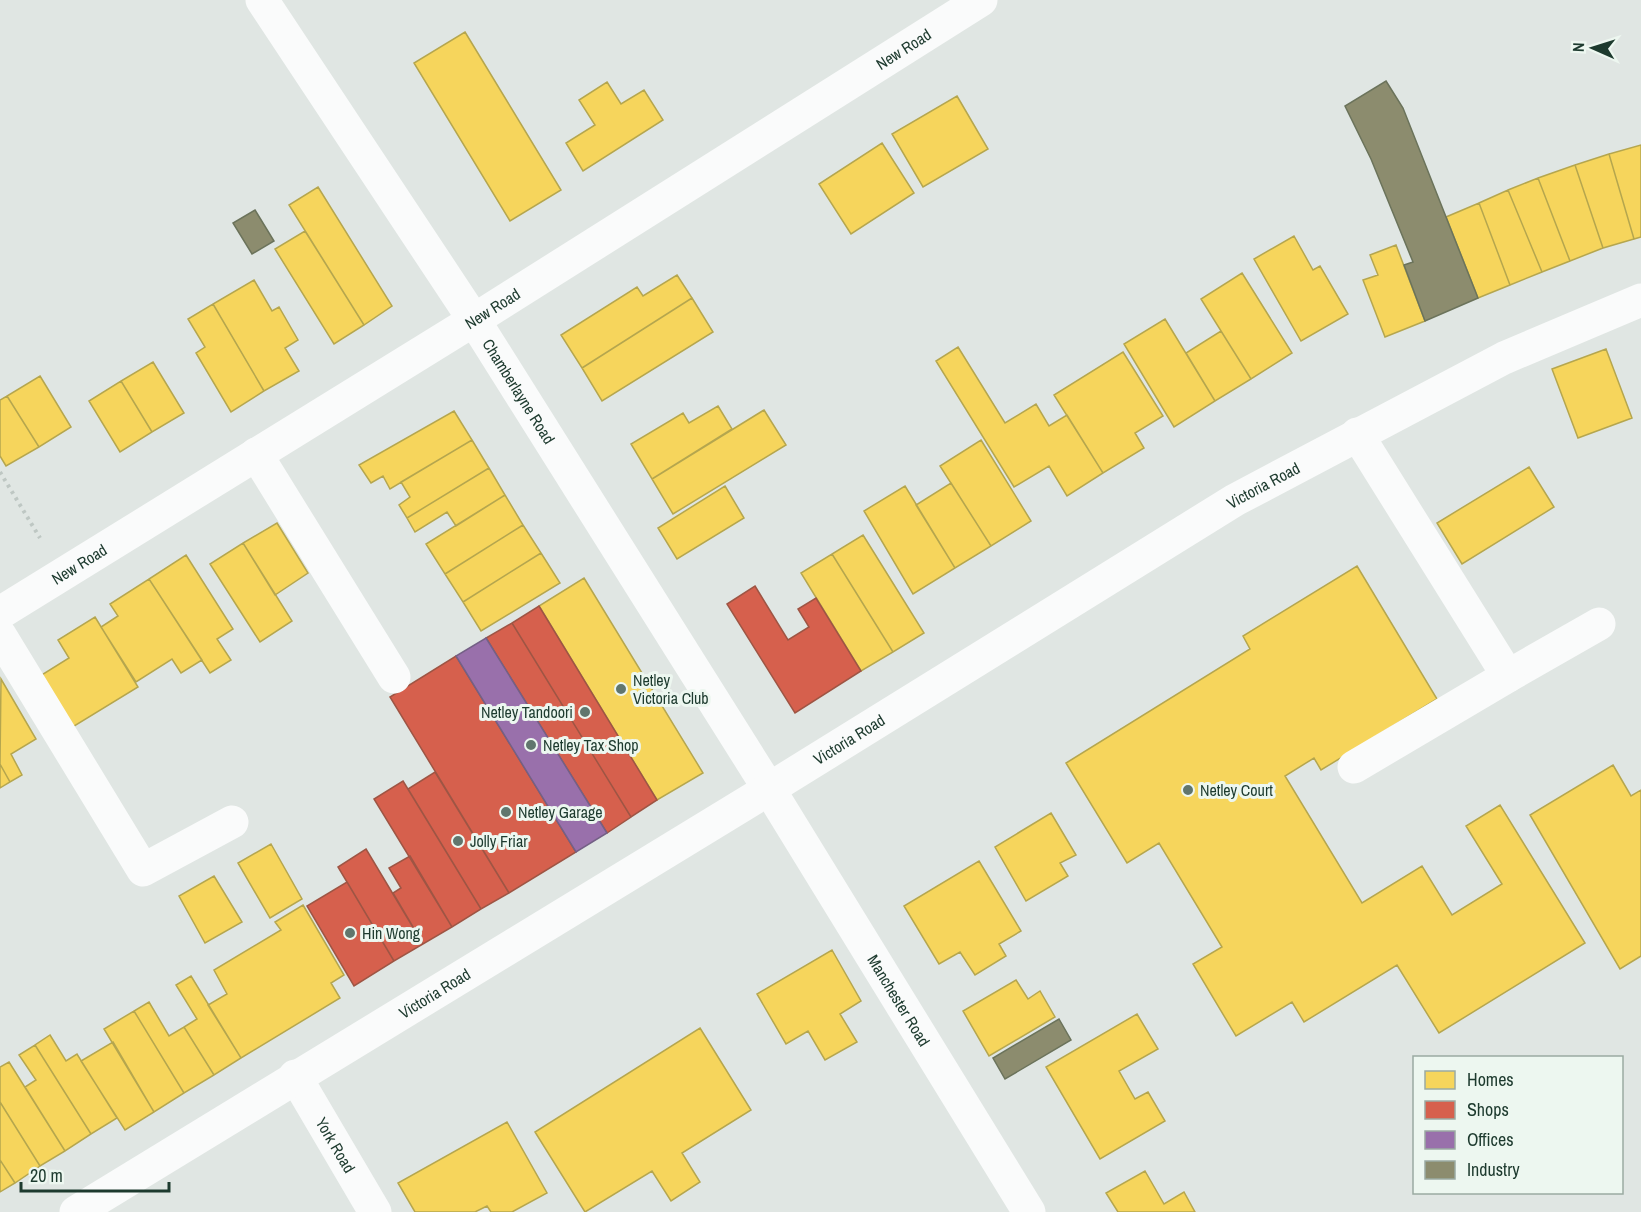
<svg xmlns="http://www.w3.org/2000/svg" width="1641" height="1212" font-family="'Archivo Narrow',sans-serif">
	<rect width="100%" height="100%" fill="#e0e6e3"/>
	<path fill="#f6d55c" stroke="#b5a64e" stroke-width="1.5" d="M 465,32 L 561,190 L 510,221 L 414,63 Z
		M 607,82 L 621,104 L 644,90 L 663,120 L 583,171 L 566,143 L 595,125 L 579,100 Z
		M 957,96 L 988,149 L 923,187 L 892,134 Z
		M 882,143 L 914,193 L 851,234 L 819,184 Z
		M 1641,145 L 1641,237 L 1634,239 L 1609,154 Z
		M 1609,154 L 1634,239 L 1603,248 L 1575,165 Z
		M 1575,165 L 1603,248 L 1570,261 L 1538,178 Z
		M 1538,178 L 1570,261 L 1542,272 L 1508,190 Z
		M 318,187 L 392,306 L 364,325 L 289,205 Z
		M 1508,190 L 1542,272 L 1510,285 L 1479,203 Z
		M 1479,203 L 1510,285 L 1478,298 L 1446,217 Z
		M 305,231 L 364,325 L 334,344 L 275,249 Z
		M 1294,236 L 1313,270 L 1320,266 L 1348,314 L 1301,341 L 1254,259 Z
		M 1396,245 L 1425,321 L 1385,337 L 1363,280 L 1378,275 L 1370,255 Z
		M 1242,273 L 1292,353 L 1251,379 L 1201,299 Z
		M 677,275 L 692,298 L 582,368 L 561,335 L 637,287 L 643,296 Z
		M 254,280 L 272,311 L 279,307 L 298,340 L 285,348 L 299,371 L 264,391 L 213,304 Z
		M 692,298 L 713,332 L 602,401 L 582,368 Z
		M 213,304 L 264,391 L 231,412 L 196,353 L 205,347 L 188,319 Z
		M 1165,319 L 1215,401 L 1174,427 L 1124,344 Z
		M 1221,331 L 1251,379 L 1215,401 L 1186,353 Z
		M 958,347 L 1005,423 L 1036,404 L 1049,426 L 1067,415 L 1103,473 L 1067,496 L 1049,466 L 1014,487 L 936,361 Z
		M 1606,349 L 1632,418 L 1578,438 L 1552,369 Z
		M 1123,352 L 1163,416 L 1135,433 L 1144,448 L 1103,473 L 1054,395 Z
		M 153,362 L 184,413 L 152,432 L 121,381 Z
		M 40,376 L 71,427 L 39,447 L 7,396 Z
		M 121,381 L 152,432 L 120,452 L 89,401 Z
		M 7,396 L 39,447 L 6,466 L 0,456 L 0,400 Z
		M 718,406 L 732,429 L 652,479 L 631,444 L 683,413 L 689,423 Z
		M 764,410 L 786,445 L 673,514 L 652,479 Z
		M 454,411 L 472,440 L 390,489 L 383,476 L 371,483 L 359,465 Z
		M 472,440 L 489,468 L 407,518 L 399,505 L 410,497 L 401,482 Z
		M 981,440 L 1031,521 L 991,546 L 940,466 Z
		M 1529,467 L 1554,507 L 1462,564 L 1437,523 Z
		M 489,468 L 505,495 L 456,526 L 447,512 L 415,532 L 407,518 Z
		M 951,483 L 991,546 L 955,568 L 916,505 Z
		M 725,486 L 744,518 L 677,559 L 658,528 Z
		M 905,486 L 955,568 L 913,594 L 864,511 Z
		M 505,495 L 523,525 L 445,574 L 426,544 Z
		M 277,523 L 308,573 L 275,595 L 243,543 Z
		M 523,525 L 541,553 L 463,602 L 445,574 Z
		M 863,535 L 924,633 L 893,652 L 832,554 Z
		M 243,543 L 292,621 L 260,642 L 210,564 Z
		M 541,553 L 560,583 L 481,631 L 463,602 Z
		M 832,554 L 893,652 L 861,671 L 801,573 Z
		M 186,555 L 233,629 L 217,639 L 231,660 L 210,673 L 149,579 Z
		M 1357,566 L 1437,699 L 1321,770 L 1314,758 L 1285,776 L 1362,903 L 1422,866 L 1452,915 L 1502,884 L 1466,826 L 1500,805 L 1585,943 L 1439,1033 L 1397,965 L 1304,1022 L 1292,1002 L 1236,1036 L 1193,964 L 1222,947 L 1159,843 L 1127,863 L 1066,763 L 1250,649 L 1243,636 Z
		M 584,578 L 703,773 L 657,800 L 539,606 Z
		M 149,579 L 202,660 L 181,673 L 172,659 L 136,682 L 101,627 L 118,616 L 110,604 Z
		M 95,617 L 138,687 L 71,728 L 40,676 L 69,658 L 58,640 Z
		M 1,679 L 36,739 L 11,754 L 22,775 L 10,782 L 0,764 Z
		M 0,764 L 10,782 L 0,788 Z
		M 1613,765 L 1631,796 L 1641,790 L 1641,956 L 1620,969 L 1530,815 Z
		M 1051,813 L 1076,855 L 1060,863 L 1068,876 L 1026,901 L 995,847 Z
		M 271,844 L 302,899 L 270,918 L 238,863 Z
		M 979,861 L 1021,931 L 999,944 L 1006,956 L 975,975 L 960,952 L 939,964 L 904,906 Z
		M 214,876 L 242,922 L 205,943 L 179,896 Z
		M 303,905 L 344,975 L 331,983 L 340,998 L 241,1058 L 208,1005 L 227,994 L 214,970 L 281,930 L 275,922 Z
		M 832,950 L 861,1001 L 840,1014 L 857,1042 L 825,1060 L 808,1031 L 786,1044 L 757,994 Z
		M 191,976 L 241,1058 L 214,1075 L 184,1027 L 197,1019 L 176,985 Z
		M 1016,980 L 1028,999 L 1040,991 L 1055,1017 L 989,1056 L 963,1011 Z
		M 149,1002 L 169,1036 L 184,1027 L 214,1075 L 184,1093 L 134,1011 Z
		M 134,1011 L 184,1093 L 154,1112 L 104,1029 Z
		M 1137,1014 L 1158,1049 L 1119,1071 L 1135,1099 L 1148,1092 L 1165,1121 L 1100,1159 L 1046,1067 Z
		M 700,1028 L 751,1110 L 682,1153 L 700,1182 L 671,1201 L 652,1171 L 585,1212 L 535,1132 Z
		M 50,1035 L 66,1061 L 77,1054 L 117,1118 L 91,1134 L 35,1045 Z
		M 113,1042 L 154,1112 L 125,1130 L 81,1061 Z
		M 35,1045 L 91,1134 L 65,1151 L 25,1087 L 36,1080 L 19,1055 Z
		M 9,1062 L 65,1151 L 40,1166 L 0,1102 L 0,1067 Z
		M 0,1102 L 40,1166 L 15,1183 L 0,1160 Z
		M 507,1122 L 547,1193 L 512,1212 L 491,1212 L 487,1206 L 475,1212 L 415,1212 L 398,1183 Z
		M 0,1160 L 15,1183 L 0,1192 Z
		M 1145,1171 L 1164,1204 L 1184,1192 L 1195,1212 L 1118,1212 L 1106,1193 Z"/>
	<path fill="#d6604d" stroke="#9e5544" stroke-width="1.5" d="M 755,586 L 788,640 L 809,627 L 798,609 L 816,598 L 861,671 L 795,713 L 727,604 Z
		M 539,606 L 657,800 L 631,817 L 512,623 Z
		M 512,623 L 631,817 L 607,833 L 486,638 Z
		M 456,656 L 576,852 L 509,893 L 390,697 Z
		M 435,772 L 509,893 L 481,909 L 408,789 Z
		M 403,781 L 481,909 L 452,927 L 374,799 Z
		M 366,849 L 423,944 L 394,961 L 338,867 Z
		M 410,856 L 452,927 L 423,944 L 393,893 L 401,888 L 389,868 Z
		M 347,882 L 394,961 L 354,986 L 307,906 Z"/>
	<path fill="#9970ab" stroke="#746086" stroke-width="1.5" d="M 486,638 L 607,833 L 576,852 L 456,656 Z"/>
	<path fill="#8c8c6e" stroke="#6b735b" stroke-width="1.5" d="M 1386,81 L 1403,108 L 1478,298 L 1425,321 L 1404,265 L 1413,262 L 1371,159 L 1345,106 Z
		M 255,210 L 274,241 L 252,254 L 233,223 Z
		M 1059,1019 L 1071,1040 L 1005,1079 L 993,1058 Z"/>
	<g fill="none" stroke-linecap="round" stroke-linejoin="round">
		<path stroke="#bec7c3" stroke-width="4" stroke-dasharray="3 4.5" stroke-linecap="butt" d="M 0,472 L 40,538"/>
		<g stroke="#fafbfb" stroke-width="33">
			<path id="s1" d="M 262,0 L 474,320 L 769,789 L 1029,1212"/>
			<path d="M 256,454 L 394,677"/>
			<path id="s2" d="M 0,613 L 474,320 L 981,0"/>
			<path d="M 0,635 L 143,870 L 232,822"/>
			<path d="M 1508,676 L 1599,624"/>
			<path d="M 1354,767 L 1508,676 L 1357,434"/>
			<path id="s3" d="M 295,1076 L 375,1212"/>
			<path id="s4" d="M 76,1212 L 769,789 L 1235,500 L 1504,358 L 1641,300"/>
		</g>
	</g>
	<g fill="#61766d" stroke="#edf7f0" stroke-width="2">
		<circle cx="621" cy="689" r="6"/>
		<circle cx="585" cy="712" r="6"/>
		<circle cx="531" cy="745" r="6"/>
		<circle cx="1188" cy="790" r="6"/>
		<circle cx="506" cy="812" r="6"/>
		<circle cx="458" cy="841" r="6"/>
		<circle cx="350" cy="933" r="6"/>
	</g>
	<g text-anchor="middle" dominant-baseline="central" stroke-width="6" stroke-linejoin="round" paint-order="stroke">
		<g font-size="16" fill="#1d3a2e" stroke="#edf7f0">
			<text stroke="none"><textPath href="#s2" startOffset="1065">New Road</textPath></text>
			<text stroke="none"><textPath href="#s2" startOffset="579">New Road</textPath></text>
			<text stroke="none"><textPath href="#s1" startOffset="468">Chamberlayne Road</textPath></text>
			<text stroke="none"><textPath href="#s4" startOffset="1392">Victoria Road</textPath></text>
			<text stroke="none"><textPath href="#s2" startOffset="93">New Road</textPath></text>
			<text stroke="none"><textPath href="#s4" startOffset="906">Victoria Road</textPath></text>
			<text stroke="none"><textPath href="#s4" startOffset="420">Victoria Road</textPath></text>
			<text stroke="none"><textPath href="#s1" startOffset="1186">Manchester Road</textPath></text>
			<text stroke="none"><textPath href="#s3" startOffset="80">York Road</textPath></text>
		</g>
		<g font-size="16" fill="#1d3a2e" stroke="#edf7f0" text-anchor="start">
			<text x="633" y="680">Netley<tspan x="633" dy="18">Victoria Club</tspan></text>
			<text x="573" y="712" text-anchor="end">Netley Tandoori</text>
			<text x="543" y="745">Netley Tax Shop</text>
			<text x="1200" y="790">Netley Court</text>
			<text x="518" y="812">Netley Garage</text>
			<text x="470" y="841">Jolly Friar</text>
			<text x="362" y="933">Hin Wong</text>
		</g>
	</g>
	<rect x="1413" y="1056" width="210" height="138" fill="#edf7f0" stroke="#9aaba2" stroke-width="1.5"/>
	<rect x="1425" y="1071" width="30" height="18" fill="#f6d55c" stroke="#9aaba2" stroke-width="1.5"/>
	<text x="1467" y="1086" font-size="18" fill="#1d3a2e">Homes</text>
	<rect x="1425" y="1101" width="30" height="18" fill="#d6604d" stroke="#9aaba2" stroke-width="1.5"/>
	<text x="1467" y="1116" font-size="18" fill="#1d3a2e">Shops</text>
	<rect x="1425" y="1131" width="30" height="18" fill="#9970ab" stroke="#9aaba2" stroke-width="1.5"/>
	<text x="1467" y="1146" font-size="18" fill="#1d3a2e">Offices</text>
	<rect x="1425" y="1161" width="30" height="18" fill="#8c8c6e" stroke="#9aaba2" stroke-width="1.5"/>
	<text x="1467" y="1176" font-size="18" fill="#1d3a2e">Industry</text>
	<g transform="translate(1593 48) rotate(273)" stroke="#edf7f0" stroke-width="4.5" paint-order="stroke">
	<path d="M0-4.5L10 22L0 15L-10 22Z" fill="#1d3a2e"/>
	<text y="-9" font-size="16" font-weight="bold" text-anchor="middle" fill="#1d3a2e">N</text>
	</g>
	<path d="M21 1182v9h148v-9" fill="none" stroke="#1d3a2e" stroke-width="3"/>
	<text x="30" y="1182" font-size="18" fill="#1d3a2e" stroke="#edf7f0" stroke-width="4.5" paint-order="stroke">20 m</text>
</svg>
